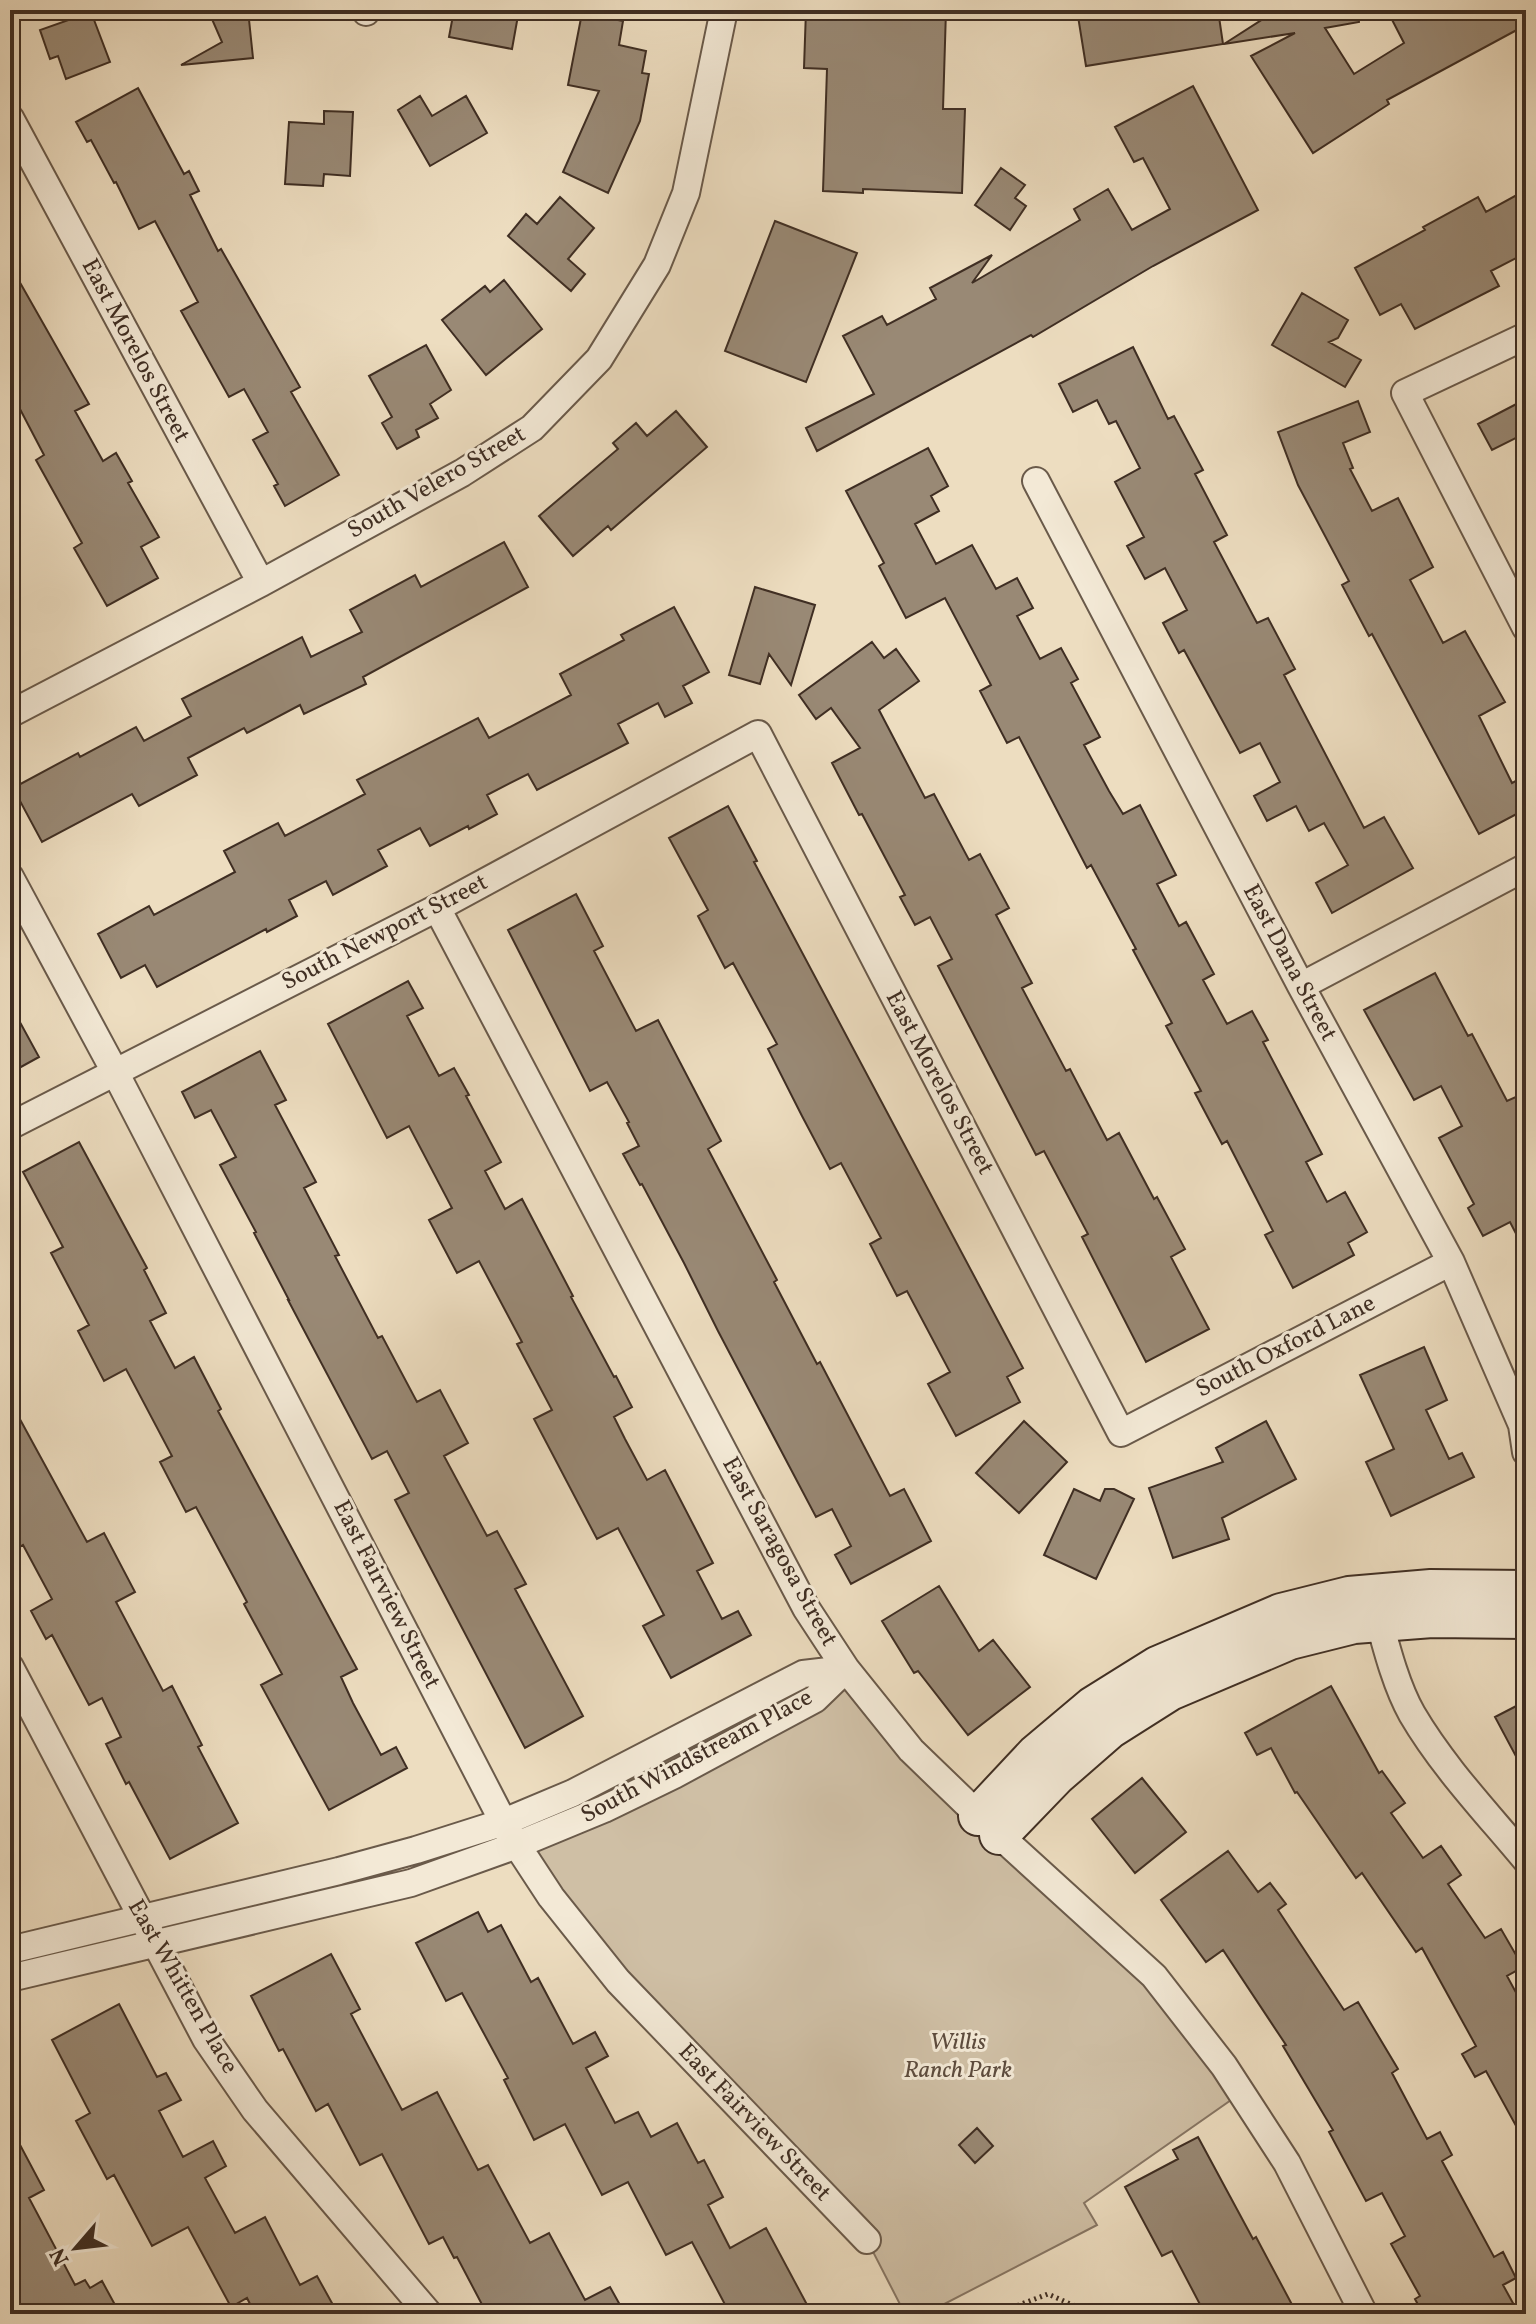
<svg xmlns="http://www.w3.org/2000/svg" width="1536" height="2324" font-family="Vollkorn,serif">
	<rect width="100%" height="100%" fill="#edddc0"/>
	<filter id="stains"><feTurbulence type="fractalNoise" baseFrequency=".0025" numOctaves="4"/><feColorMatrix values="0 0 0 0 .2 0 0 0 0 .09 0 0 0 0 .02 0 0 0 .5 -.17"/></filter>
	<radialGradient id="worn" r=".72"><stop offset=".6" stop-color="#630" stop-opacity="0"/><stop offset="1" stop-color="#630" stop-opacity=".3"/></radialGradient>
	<path fill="#cfbfa5" stroke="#877664" stroke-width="2" d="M 846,1669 L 1154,1976 L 1241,2093 L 1084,2203 L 1097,2225 L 925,2314 L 905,2314 L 867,2240 L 618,1981 L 509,1833 L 615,1788 Z"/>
	<path fill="#998975" stroke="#3f2e23" stroke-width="2" d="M 208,10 L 248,10 L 253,58 L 181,65 L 222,42 Z
		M 454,10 L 519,10 L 512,49 L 449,37 Z
		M 806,10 L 946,10 L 943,109 L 965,109 L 962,193 L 863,189 L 863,193 L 823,191 L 827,69 L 804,68 Z
		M 1077,10 L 1218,10 L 1223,44 L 1086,66 Z
		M 1277,10 L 1358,10 L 1359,22 L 1325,28 L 1354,74 L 1404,43 L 1387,10 L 1526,10 L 1526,25 L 1387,100 L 1389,104 L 1313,153 L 1251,56 L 1295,33 L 1224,44 Z
		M 91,12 L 110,62 L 66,79 L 58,56 L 50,59 L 40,30 Z
		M 582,13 L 623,21 L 619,45 L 646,51 L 642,73 L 649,74 L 640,121 L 608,193 L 563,172 L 599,91 L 568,85 Z
		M 1193,86 L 1258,210 L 1153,266 L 1033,337 L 1031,335 L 817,451 L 806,428 L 874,394 L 843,336 L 882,316 L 887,325 L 936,299 L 930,288 L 992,255 L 972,283 L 1080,220 L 1074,209 L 1108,189 L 1132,230 L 1170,209 L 1143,158 L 1134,162 L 1115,127 Z
		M 138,88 L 184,174 L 189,171 L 199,191 L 190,195 L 218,251 L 221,249 L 300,387 L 291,392 L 339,475 L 285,506 L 274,486 L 278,484 L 253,440 L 268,432 L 244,389 L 229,397 L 181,311 L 198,302 L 155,221 L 139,229 L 116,182 L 114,183 L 91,140 L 87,142 L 76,122 Z
		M 420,96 L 432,116 L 466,96 L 487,133 L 430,166 L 398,110 Z
		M 324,111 L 353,112 L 350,176 L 324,174 L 323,186 L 285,184 L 289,122 L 324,124 Z
		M 1001,168 L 1025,185 L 1015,198 L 1026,206 L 1010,230 L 975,205 Z
		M 1526,190 L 1526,253 L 1491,271 L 1499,286 L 1415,329 L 1401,304 L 1380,315 L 1355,268 L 1425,230 L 1423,227 L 1478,197 L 1486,212 Z
		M 560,197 L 594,228 L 568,259 L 585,274 L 571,291 L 508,236 L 526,214 L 537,224 Z
		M 775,221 L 857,253 L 806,382 L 725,351 Z
		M 10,265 L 89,404 L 75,411 L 103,461 L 116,453 L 132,481 L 128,483 L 159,537 L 141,547 L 158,578 L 107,606 L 74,548 L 82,543 L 36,460 L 44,455 L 10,390 Z
		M 504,280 L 542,329 L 486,375 L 442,320 L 485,286 L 490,292 Z
		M 1302,293 L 1348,320 L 1338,338 L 1329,342 L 1361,360 L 1345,387 L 1272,345 Z
		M 426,345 L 451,390 L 430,404 L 438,418 L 416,430 L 419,437 L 397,449 L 382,423 L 392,417 L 369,376 Z
		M 1133,347 L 1168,419 L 1174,416 L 1203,470 L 1195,474 L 1227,535 L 1214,542 L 1257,623 L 1268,618 L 1295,669 L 1284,675 L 1364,828 L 1384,817 L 1413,868 L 1332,913 L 1316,883 L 1348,865 L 1324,823 L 1309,831 L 1296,806 L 1267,821 L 1254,796 L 1280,782 L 1260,743 L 1240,753 L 1184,650 L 1179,653 L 1163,623 L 1187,610 L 1165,568 L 1145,579 L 1127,546 L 1144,537 L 1115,482 L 1140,468 L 1116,421 L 1109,424 L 1097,400 L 1073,412 L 1059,384 Z
		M 1526,399 L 1526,433 L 1492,450 L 1478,424 Z
		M 1358,401 L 1370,432 L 1343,443 L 1353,468 L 1350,469 L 1372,511 L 1398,498 L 1433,567 L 1410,580 L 1443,643 L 1465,631 L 1505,702 L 1479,716 L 1512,783 L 1526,775 L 1526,809 L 1479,834 L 1372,634 L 1369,636 L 1342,585 L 1349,581 L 1298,485 L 1278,432 Z
		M 676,411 L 707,447 L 611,530 L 608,526 L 573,556 L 539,516 L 618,449 L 613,443 L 636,423 L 647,436 Z
		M 928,448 L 948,486 L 931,496 L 939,511 L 915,524 L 936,564 L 972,545 L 996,589 L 1017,578 L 1033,608 L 1017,616 L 1040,659 L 1061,648 L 1078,679 L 1071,683 L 1100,737 L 1084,745 L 1109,791 L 1123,814 L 1140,805 L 1176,875 L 1157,884 L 1179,926 L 1186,922 L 1214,974 L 1203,980 L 1227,1024 L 1252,1011 L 1268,1040 L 1263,1042 L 1322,1154 L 1306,1162 L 1327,1202 L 1345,1192 L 1367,1232 L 1348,1243 L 1354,1255 L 1293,1288 L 1265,1235 L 1273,1231 L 1227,1141 L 1222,1144 L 1195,1093 L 1201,1091 L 1166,1026 L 1172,1023 L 1133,950 L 1136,949 L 1091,865 L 1087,868 L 1019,737 L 1007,743 L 980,691 L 991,685 L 945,598 L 906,618 L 879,566 L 884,563 L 846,491 Z
		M 504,542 L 528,587 L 363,677 L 366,684 L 304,714 L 300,705 L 247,733 L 244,728 L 188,758 L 197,775 L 139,806 L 132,794 L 42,842 L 13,788 L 78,753 L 80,757 L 136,727 L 144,741 L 191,716 L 182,699 L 302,637 L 311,657 L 362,632 L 350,610 L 415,575 L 421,587 Z
		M 755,587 L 815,605 L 791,685 L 769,654 L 760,684 L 729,675 Z
		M 674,607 L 709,672 L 683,686 L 692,703 L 665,717 L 658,703 L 618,724 L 628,743 L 537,790 L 528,774 L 487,795 L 497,814 L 469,829 L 468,826 L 430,846 L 420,828 L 378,850 L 387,866 L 333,895 L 326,881 L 289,900 L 297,916 L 267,932 L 266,929 L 157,987 L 145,965 L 121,978 L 98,934 L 149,906 L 154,915 L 235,872 L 224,851 L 278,823 L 285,836 L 365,794 L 357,780 L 478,718 L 489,738 L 571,695 L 560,674 L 624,640 L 621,635 Z
		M 872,642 L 884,658 L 896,649 L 919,681 L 879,710 L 925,798 L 934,794 L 969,860 L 980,854 L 1009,908 L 996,915 L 1032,983 L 1022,988 L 1066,1071 L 1070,1069 L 1107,1140 L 1119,1133 L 1154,1199 L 1157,1197 L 1185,1249 L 1171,1257 L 1209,1329 L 1146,1362 L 1082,1237 L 1088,1234 L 1044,1151 L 1036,1155 L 938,966 L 952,959 L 930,917 L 915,925 L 900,897 L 905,895 L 862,814 L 859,815 L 832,763 L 860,748 L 831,708 L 816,719 L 799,695 Z
		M 728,806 L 757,861 L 754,862 L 1023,1368 L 1007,1377 L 1020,1402 L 956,1436 L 928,1384 L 950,1372 L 907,1291 L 897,1296 L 870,1244 L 881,1238 L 841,1163 L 830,1169 L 802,1116 L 768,1049 L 777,1044 L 733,963 L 725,968 L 698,916 L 708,910 L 669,838 Z
		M 576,894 L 603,946 L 594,951 L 636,1031 L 658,1020 L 721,1141 L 708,1149 L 777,1280 L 774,1282 L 817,1364 L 820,1362 L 890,1496 L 904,1489 L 931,1541 L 851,1584 L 835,1555 L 851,1546 L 832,1509 L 816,1517 L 718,1331 L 684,1263 L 642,1184 L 640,1185 L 623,1154 L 639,1146 L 627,1123 L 629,1122 L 607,1082 L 590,1091 L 508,930 Z
		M 1435,973 L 1468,1036 L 1472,1034 L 1507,1101 L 1518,1096 L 1526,1110 L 1526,1253 L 1510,1222 L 1483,1236 L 1468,1208 L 1474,1204 L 1439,1138 L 1462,1126 L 1441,1086 L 1414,1100 L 1364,1010 Z
		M 408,981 L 423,1008 L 407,1016 L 439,1076 L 454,1068 L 469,1095 L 466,1096 L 501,1162 L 485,1171 L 505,1209 L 522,1199 L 573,1296 L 571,1297 L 614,1377 L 616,1376 L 632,1407 L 614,1417 L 625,1439 L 647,1480 L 665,1470 L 713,1563 L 697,1571 L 722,1619 L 738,1611 L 751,1635 L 671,1678 L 643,1626 L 664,1615 L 618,1528 L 597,1539 L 534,1419 L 552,1410 L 517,1344 L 522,1342 L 479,1261 L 457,1273 L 429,1220 L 452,1208 L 409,1126 L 387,1138 L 328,1024 Z
		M 10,1004 L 39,1057 L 10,1073 Z
		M 260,1051 L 286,1100 L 275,1105 L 316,1182 L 304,1188 L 339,1255 L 335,1256 L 378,1338 L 382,1336 L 417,1402 L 440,1390 L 468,1443 L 444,1456 L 487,1536 L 497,1531 L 526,1584 L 515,1589 L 583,1716 L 525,1748 L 395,1500 L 409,1493 L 387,1451 L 372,1459 L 288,1300 L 289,1300 L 254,1233 L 256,1232 L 220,1165 L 236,1157 L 211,1110 L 195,1118 L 182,1092 Z
		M 79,1142 L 147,1268 L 144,1270 L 166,1313 L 150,1321 L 175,1368 L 194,1357 L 221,1409 L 218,1411 L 357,1669 L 341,1677 L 353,1703 L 381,1755 L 396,1747 L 407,1768 L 329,1810 L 261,1685 L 282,1674 L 244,1604 L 247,1602 L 196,1507 L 186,1512 L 160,1462 L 172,1456 L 126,1369 L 104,1381 L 78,1331 L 89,1325 L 51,1253 L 63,1247 L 23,1172 Z
		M 1424,1347 L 1447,1400 L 1426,1410 L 1449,1459 L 1462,1453 L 1474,1477 L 1391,1516 L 1366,1462 L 1394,1449 L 1360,1375 Z
		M 10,1401 L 87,1542 L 104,1533 L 135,1592 L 116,1602 L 163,1691 L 172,1686 L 202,1745 L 198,1747 L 238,1823 L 170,1859 L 129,1782 L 126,1784 L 106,1744 L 121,1737 L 102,1698 L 89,1705 L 52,1635 L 46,1639 L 31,1611 L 52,1599 L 23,1545 L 10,1553 Z
		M 1024,1421 L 1067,1462 L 1019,1513 L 976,1473 Z
		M 1266,1421 L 1296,1479 L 1222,1518 L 1229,1539 L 1173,1558 L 1149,1488 L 1223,1462 L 1216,1448 Z
		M 1074,1489 L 1100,1501 L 1105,1489 L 1114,1489 L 1134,1499 L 1096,1579 L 1044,1555 Z
		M 939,1586 L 979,1651 L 993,1640 L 1030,1687 L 968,1735 L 918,1671 L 914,1673 L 882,1621 Z
		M 1331,1686 L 1379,1773 L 1382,1771 L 1405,1803 L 1391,1813 L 1423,1858 L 1441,1846 L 1461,1875 L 1448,1884 L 1485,1938 L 1501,1929 L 1523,1967 L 1507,1976 L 1526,2011 L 1526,2144 L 1486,2071 L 1475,2077 L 1462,2054 L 1476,2046 L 1422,1948 L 1416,1952 L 1362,1873 L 1356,1878 L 1297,1792 L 1295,1793 L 1271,1748 L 1257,1755 L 1245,1733 Z
		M 1526,1701 L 1526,1775 L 1495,1717 Z
		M 1142,1778 L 1186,1832 L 1135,1873 L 1092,1819 Z
		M 1228,1851 L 1258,1892 L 1270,1883 L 1286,1904 L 1278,1910 L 1344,2010 L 1358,2002 L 1398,2069 L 1392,2073 L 1427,2139 L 1440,2132 L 1452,2155 L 1442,2161 L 1494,2257 L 1503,2252 L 1516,2278 L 1503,2285 L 1519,2314 L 1423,2314 L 1415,2299 L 1420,2296 L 1391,2244 L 1405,2236 L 1382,2193 L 1366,2201 L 1329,2132 L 1333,2130 L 1283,2046 L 1286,2045 L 1223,1950 L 1206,1962 L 1161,1900 Z
		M 478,1912 L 488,1932 L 501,1925 L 531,1982 L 538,1978 L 573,2044 L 595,2032 L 608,2056 L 586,2068 L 615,2123 L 638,2112 L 651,2137 L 677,2123 L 698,2163 L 704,2160 L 723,2197 L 708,2205 L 730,2248 L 766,2228 L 812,2314 L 730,2314 L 692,2242 L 666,2255 L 628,2182 L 602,2195 L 565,2124 L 534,2140 L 504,2080 L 508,2078 L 462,1993 L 446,2001 L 416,1943 Z
		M 331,1954 L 360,2009 L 351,2014 L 402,2110 L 437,2092 L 478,2170 L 488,2165 L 530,2243 L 549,2233 L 585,2300 L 610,2287 L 625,2314 L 487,2314 L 457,2257 L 454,2258 L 443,2237 L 429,2244 L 382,2154 L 360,2165 L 328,2104 L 316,2111 L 283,2049 L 279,2051 L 251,1996 Z
		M 119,2004 L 157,2077 L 166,2073 L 181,2100 L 159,2111 L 183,2157 L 213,2141 L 226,2166 L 205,2178 L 235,2233 L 265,2217 L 300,2285 L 317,2276 L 338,2314 L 255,2314 L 247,2298 L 231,2307 L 188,2227 L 152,2246 L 114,2175 L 107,2179 L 76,2121 L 90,2113 L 52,2040 Z
		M 10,2126 L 44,2190 L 29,2198 L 75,2285 L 85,2280 L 90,2288 L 102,2281 L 120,2314 L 10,2314 Z
		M 977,2128 L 993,2146 L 975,2163 L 959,2145 Z
		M 1198,2137 L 1253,2239 L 1256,2237 L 1297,2314 L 1205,2314 L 1172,2251 L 1162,2256 L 1125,2187 L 1178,2159 L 1173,2150 Z"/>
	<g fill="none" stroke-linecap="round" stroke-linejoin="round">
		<g stroke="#6a5a4a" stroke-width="30">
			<path id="street" d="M 366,10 L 366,12
				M 10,118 L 261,583
				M 1526,336 L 1405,393 L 1526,628
				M 1036,481 L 1301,986 L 1451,1262 L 1522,1425 L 1526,1452
				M 10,714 L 261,583 L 462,473 L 532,428 L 599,359 L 657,265 L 686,193 L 724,10
				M 10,877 L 115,1072 L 509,1833 L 551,1897 L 618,1981 L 867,2240
				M 437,908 L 806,1608 L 846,1669 L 911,1750 L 999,1835 L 1154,1976 L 1224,2066 L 1287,2163 L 1364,2314
				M 1301,986 L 1526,867
				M 10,1126 L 437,908 L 758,734 L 1121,1433 L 1451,1262
				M 1376,1609 C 1385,1642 1395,1684 1412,1714 C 1443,1767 1487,1813 1526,1860
				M 10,1667 L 206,2039 L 255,2110 L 429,2314
				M 10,1950 L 339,1871 L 416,1850 L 504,1822 L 573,1793 L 803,1674 L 846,1669
				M 10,1978 L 411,1883 L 517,1845 L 604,1809 L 674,1775 L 815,1699 L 846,1669"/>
		</g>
		<g stroke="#3f2e23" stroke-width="42">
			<path id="secondary" d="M 978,1816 L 1036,1754 L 1093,1706 L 1157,1666 L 1281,1613 L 1349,1596 L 1431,1589 L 1526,1590
				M 999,1835 L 1056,1776 L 1110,1729 L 1170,1691 L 1290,1640 L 1354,1624 L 1432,1618 L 1526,1619"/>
		</g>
		<path stroke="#3f2e23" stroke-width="5" stroke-dasharray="2 4" stroke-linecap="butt" d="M 995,2314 L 1048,2294 L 1093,2314"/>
		<use href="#street" stroke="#f3e9d6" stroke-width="26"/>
		<use href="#secondary" stroke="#f3e9d6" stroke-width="38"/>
	</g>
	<g text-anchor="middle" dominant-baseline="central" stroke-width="6" stroke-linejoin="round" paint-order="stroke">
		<g font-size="24" fill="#3f2e23" stroke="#f3e9d6">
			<text transform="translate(135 351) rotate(62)">East Morelos Street</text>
			<text transform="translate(437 483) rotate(-30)">South Velero Street</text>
			<text transform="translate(385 933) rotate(-27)">South Newport Street</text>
			<text transform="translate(1289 963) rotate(62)">East Dana Street</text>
			<text transform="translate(939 1083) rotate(62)">East Morelos Street</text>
			<text transform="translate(1286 1347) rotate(-27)">South Oxford Lane</text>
			<text transform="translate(779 1552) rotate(61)">East Saragosa Street</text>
			<text transform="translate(386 1595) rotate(63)">East Fairview Street</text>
			<text transform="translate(697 1757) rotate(-28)">South Windstream Place</text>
			<text transform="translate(182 1987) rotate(60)">East Whitten Place</text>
			<text transform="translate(754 2123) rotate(46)">East Fairview Street</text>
		</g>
		<g font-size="24" font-style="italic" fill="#5c4b3d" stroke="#f3e9d6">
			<text x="958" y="2043">Willis<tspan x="958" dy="28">Ranch Park</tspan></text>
		</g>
	</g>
	<rect width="1536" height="2324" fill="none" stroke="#edddc0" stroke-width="40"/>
	<rect x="12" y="12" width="1512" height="2300" fill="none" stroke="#3f2e23" stroke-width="4"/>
	<rect x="20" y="20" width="1496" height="2284" fill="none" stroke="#3f2e23" stroke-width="2"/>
	<g transform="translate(76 2248) rotate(242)" stroke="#f3e9d6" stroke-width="6" paint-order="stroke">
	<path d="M0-6L14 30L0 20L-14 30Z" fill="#3f2e23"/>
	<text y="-12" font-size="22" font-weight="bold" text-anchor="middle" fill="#3f2e23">N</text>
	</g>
	<rect width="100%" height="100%" filter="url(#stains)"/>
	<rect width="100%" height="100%" fill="url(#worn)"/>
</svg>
